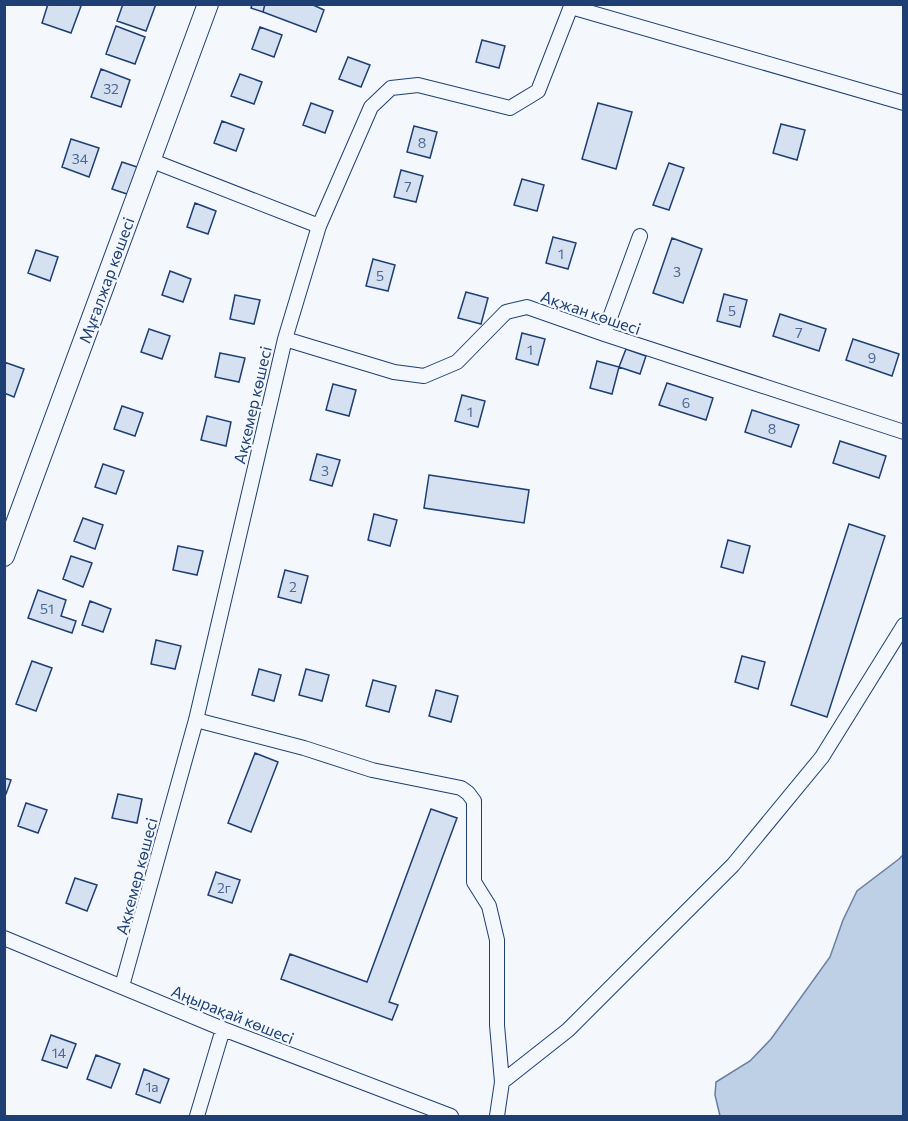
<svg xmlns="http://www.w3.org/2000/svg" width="908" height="1121" font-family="Commissioner,sans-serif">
	<rect width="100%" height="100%" fill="#f4f7fb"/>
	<path fill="#bed0e5" stroke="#687fa3" stroke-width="1.5" d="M 903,855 L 903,1116 L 720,1116 L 715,1095 L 716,1082 L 750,1061 L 771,1039 L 830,957 L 843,920 L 857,891 L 899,859 Z"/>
	<path fill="#d5e0f0" stroke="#1d3f73" stroke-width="1.5" d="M 48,4 L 77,4 L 81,6 L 71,33 L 42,23 Z
		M 123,4 L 156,4 L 146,31 L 117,21 Z
		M 252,4 L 265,4 L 263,12 L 251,8 Z
		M 265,4 L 311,4 L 324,10 L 316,32 L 263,12 Z
		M 116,26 L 145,37 L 135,64 L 106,54 Z
		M 260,27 L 282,35 L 274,57 L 252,49 Z
		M 482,40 L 505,46 L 499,68 L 476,62 Z
		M 348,57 L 370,65 L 361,87 L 339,79 Z
		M 101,69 L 130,80 L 121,107 L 91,97 Z
		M 240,74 L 262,82 L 254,104 L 231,96 Z
		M 311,103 L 333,111 L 325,133 L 303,125 Z
		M 598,103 L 632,112 L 616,169 L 582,159 Z
		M 222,121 L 244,129 L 236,151 L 214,143 Z
		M 781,124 L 805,130 L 797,160 L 773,153 Z
		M 414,126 L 437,132 L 430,158 L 407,152 Z
		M 71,139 L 99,148 L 89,177 L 62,167 Z
		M 122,162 L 140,168 L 130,195 L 112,189 Z
		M 669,163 L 684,168 L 669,210 L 653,205 Z
		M 401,170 L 423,176 L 416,202 L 394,197 Z
		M 522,179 L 544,185 L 537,211 L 514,205 Z
		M 195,203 L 216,211 L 208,234 L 187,227 Z
		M 553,237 L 576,243 L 568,269 L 546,263 Z
		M 672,238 L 702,249 L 683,303 L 653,293 Z
		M 36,250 L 58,257 L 50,281 L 28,273 Z
		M 373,259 L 395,265 L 388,291 L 366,286 Z
		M 170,271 L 191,279 L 183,302 L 162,295 Z
		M 466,292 L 488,298 L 481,324 L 458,318 Z
		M 724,294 L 747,300 L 740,327 L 717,321 Z
		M 235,295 L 260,300 L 254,324 L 230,319 Z
		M 780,314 L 826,329 L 819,351 L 773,336 Z
		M 149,329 L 170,336 L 162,359 L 141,352 Z
		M 522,333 L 545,339 L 538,365 L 516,359 Z
		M 853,339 L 899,354 L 892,376 L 846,360 Z
		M 626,349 L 646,356 L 640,374 L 619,367 Z
		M 220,353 L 245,358 L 239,382 L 215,377 Z
		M 597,361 L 619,367 L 612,394 L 590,388 Z
		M 4,362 L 24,369 L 14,397 L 4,393 Z
		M 667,383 L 713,398 L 706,420 L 659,405 Z
		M 333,384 L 356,390 L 349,416 L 326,410 Z
		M 462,395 L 485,401 L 478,427 L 455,421 Z
		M 122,406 L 143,413 L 135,436 L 114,429 Z
		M 752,410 L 799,425 L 791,447 L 745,432 Z
		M 207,416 L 231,422 L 226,446 L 201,440 Z
		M 840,441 L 886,456 L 879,478 L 833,463 Z
		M 317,454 L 340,460 L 332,486 L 310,480 Z
		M 103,464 L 124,471 L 116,494 L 95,487 Z
		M 429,475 L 529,490 L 524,523 L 424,508 Z
		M 374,514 L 397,520 L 390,546 L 368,540 Z
		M 83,518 L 103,525 L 95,549 L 74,541 Z
		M 849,524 L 885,536 L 827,717 L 791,705 Z
		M 728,540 L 750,546 L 743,573 L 721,567 Z
		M 178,546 L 203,551 L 197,575 L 173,570 Z
		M 71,556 L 92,563 L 83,587 L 63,579 Z
		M 285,570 L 308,576 L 301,603 L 278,597 Z
		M 38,590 L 66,600 L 61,616 L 76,621 L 72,633 L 28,618 Z
		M 90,601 L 111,609 L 103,632 L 82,625 Z
		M 156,640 L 181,646 L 175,669 L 151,664 Z
		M 742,656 L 765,662 L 758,689 L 735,682 Z
		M 32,661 L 52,668 L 36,711 L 16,704 Z
		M 259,669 L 281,675 L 274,701 L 252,695 Z
		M 306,669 L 329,675 L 322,701 L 299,695 Z
		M 373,680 L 396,686 L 389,712 L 366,706 Z
		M 436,690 L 458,696 L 451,722 L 429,716 Z
		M 255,753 L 278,762 L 251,832 L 228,823 Z
		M 4,778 L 11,780 L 6,794 L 4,794 Z
		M 118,794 L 142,799 L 137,823 L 112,818 Z
		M 26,803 L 47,810 L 38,833 L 18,826 Z
		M 431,809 L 457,818 L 389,1002 L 398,1005 L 392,1020 L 281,979 L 290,954 L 367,982 Z
		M 216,872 L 240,880 L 232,903 L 208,895 Z
		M 75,878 L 97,885 L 87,911 L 66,903 Z
		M 51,1035 L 76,1044 L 67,1068 L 42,1060 Z
		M 96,1055 L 120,1064 L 111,1088 L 87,1079 Z
		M 144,1069 L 169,1079 L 160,1103 L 136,1094 Z"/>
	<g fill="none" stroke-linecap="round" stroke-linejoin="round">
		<g stroke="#1d3f73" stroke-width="16">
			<path id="street" d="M 571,7 L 904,103
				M 150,160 L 319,226
				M 604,334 L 640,236
				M 285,339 L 394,372 L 424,376 L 457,362 L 506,312 L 527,307 L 604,334 L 904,432
				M 196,720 L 304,748 L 372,770 L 461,788 L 468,793 L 474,801 L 474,882 L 489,906 L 497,940 L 497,1025 L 502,1082
				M 4,938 L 223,1029 L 451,1116
				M 122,986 L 196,720 L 285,339 L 319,226 L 371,107 L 391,88 L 418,85 L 510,108 L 538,91 L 572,4
				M 197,1116 L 223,1029
				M 497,1116 L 502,1082 L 568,1030 L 733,865 L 822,757 L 904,625"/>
		</g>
		<g stroke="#1d3f73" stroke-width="22">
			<path id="secondary" d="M 4,556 L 208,4"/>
		</g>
		<use href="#street" stroke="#f4f7fb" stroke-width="14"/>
		<use href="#secondary" stroke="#f4f7fb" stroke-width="20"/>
	</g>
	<g text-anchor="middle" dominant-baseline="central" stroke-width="4.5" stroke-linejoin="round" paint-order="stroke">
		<g font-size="14" fill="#4b6792">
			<text x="111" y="88">32</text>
			<text x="422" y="142">8</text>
			<text x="80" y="158">34</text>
			<text x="408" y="186">7</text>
			<text x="561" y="253">1</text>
			<text x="677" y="271">3</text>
			<text x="380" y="275">5</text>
			<text x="732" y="310">5</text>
			<text x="799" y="332">7</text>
			<text x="530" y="349">1</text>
			<text x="872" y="357">9</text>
			<text x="686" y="402">6</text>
			<text x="470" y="411">1</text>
			<text x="772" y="428">8</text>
			<text x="325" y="470">3</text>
			<text x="293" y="586">2</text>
			<text x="47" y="608">51</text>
			<text x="224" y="887">2г</text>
			<text x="59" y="1052">14</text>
			<text x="152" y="1086">1а</text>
		</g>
		<g font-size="16" fill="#1d3f73" stroke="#f4f7fb">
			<text transform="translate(106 280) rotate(-70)">Мұғалжар көшесі</text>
			<text transform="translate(591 312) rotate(19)">Ақжан көшесі</text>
			<text transform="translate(252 405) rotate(-77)">Ақкемер көшесі</text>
			<text transform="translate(136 876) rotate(-75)">Ақкемер көшесі</text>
			<text transform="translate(233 1014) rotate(22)">Аңырақай көшесі</text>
		</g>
	</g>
	<rect width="908" height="1121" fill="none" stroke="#1d3f73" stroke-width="12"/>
</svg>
